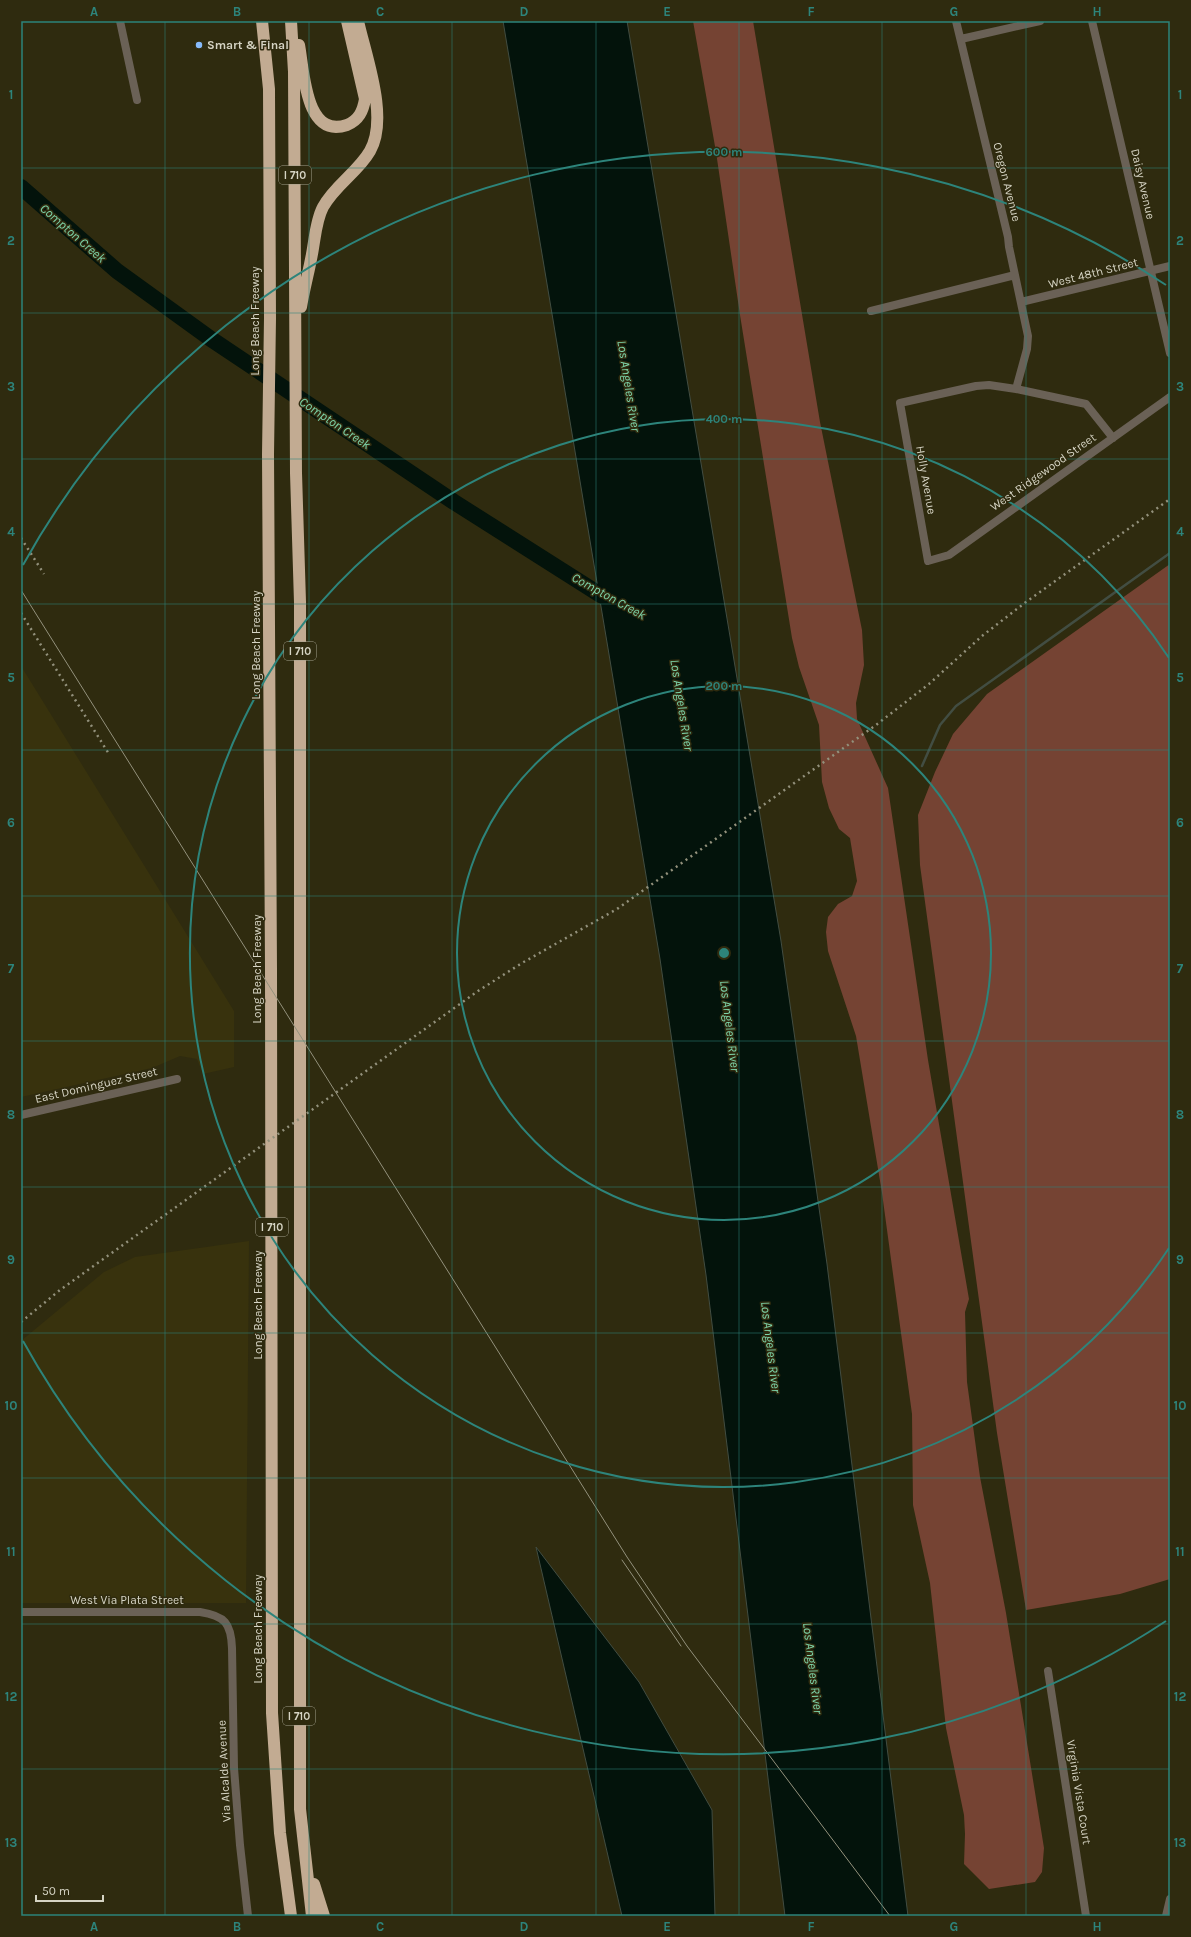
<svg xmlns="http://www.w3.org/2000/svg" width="1191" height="1937" font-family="Karla,sans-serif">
	<rect width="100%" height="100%" fill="#2f2b0f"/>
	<path fill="#38320d" d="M 21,666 L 234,1011 L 234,1067 L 203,1074 L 197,1059 L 180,1056 L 152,1068 L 21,1097 Z
		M 249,1241 L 246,1603 L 21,1603 L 21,1341 L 104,1272 L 135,1257 Z"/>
	<path fill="#754333" d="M 693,21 L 753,21 L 820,422 L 862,630 L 864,665 L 856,703 L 857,719 L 888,788 L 928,1060 L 969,1299 L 965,1312 L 967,1382 L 980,1477 L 1006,1613 L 1044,1848 L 1042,1872 L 1035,1882 L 989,1889 L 964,1864 L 965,1834 L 964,1815 L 946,1728 L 930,1583 L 913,1505 L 912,1414 L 882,1193 L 856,1036 L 828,951 L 826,932 L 828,917 L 838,904 L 852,896 L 857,881 L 850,838 L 839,829 L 829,808 L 822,782 L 819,725 L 799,667 L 792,638 L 740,315 L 716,152 Z
		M 1170,564 L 1170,1579 L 1120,1594 L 1026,1610 L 997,1433 L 920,865 L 918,815 L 935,772 L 953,734 L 987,694 Z"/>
	<path fill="#03130b" stroke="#424d42" d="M 503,21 L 627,21 L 781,941 L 827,1264 L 908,1916 L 785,1916 L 706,1275 L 660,959 Z
		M 536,1547 L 639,1682 L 712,1810 L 715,1916 L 622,1916 Z"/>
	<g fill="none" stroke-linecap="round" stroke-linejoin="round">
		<path stroke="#424d42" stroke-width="2.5" d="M 922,766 L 940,725 L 956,706 L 1170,553"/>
		<path stroke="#03130b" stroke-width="16" d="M 21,187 L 117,271 L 211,339 L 454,502 L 599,594 L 619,604"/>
		<path stroke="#6a6156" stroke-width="8" d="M 120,21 L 137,100
			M 956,21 L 1008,237 L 1009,247 L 1028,336 L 1027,349 L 1016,389 L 1086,404 L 1113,438
			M 1092,21 L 1170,353
			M 961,39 L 1040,21
			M 1021,302 L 1170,266
			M 871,311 L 1015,275
			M 1016,389 L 989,385 L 976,386 L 900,403 L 928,561 L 949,555 L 1170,397
			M 21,1115 L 177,1079
			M 21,1612 L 200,1612 C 225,1616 231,1623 232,1648 L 234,1768 L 240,1845 L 248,1916
			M 1048,1671 L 1086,1916
			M 1166,1916 L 1170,1899"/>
		<path stroke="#c2ab92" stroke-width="12" d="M 262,21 L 269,89 L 270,318 L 268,454 L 271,968 L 272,1713 L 280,1833 L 291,1916
			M 291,21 L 294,72 L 296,473 L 300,602 L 300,1809 L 312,1916
			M 299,45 C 304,71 305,139 347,125 C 359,120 363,111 365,99 L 347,21
			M 301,307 C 304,289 309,271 312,254 C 315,238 316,220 323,207 C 335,185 358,172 370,151 C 389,118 366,57 358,21
			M 314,1884 L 324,1916"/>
		<path stroke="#93917c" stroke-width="1" d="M 21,590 L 627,1557 L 687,1646 L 890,1916
			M 622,1560 L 681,1646"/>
		<path stroke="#93917c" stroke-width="2.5" stroke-dasharray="2 4" stroke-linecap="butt" d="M 21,538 L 44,574
			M 21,613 L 109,754
			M 21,1322 L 60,1290 L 478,991 L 522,963 L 617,909 L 876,725 L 929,684 L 982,636 L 1026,602 L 1170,499"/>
	</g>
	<path fill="none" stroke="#2d847b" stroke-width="1" stroke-opacity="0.55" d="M 165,21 L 165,1916M 309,21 L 309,1916M 452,21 L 452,1916M 596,21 L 596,1916M 739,21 L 739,1916M 882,21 L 882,1916M 1026,21 L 1026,1916M 21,168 L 1170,168M 21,313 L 1170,313M 21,459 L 1170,459M 21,604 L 1170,604M 21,750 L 1170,750M 21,896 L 1170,896M 21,1041 L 1170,1041M 21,1187 L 1170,1187M 21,1333 L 1170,1333M 21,1478 L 1170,1478M 21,1624 L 1170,1624M 21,1769 L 1170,1769"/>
	<g fill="none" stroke="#2d847b" stroke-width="2">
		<circle cx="724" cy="953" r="267"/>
		<path d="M1169 1248A534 534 0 1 1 1169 658"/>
		<path d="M1166 1621A801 801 0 0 1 23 1341M23 565A801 801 0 0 1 1166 285"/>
	</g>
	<circle fill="#87bbfb" stroke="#2f2b0f" stroke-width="1.5" cx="199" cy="45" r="4"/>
	<g text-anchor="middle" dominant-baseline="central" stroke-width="3" stroke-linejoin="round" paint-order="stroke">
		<g fill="#2f2b0f" stroke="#a4a18e" stroke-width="1">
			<rect x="279" y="166" width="32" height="18" rx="3"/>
			<rect x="284" y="642" width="32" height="18" rx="3"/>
			<rect x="256" y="1218" width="32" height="18" rx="3"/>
			<rect x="283" y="1707" width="32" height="18" rx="3"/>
		</g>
		<g font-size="11" font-weight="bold" fill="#d6d4c4">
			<text x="295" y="175">I 710</text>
			<text x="300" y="651">I 710</text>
			<text x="272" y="1227">I 710</text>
			<text x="299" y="1716">I 710</text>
		</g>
		<g font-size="12" font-weight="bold" fill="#d6d4c4" stroke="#2f2b0f" text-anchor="start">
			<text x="207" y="45">Smart &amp; Final</text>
		</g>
		<g font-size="12" fill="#d6d4c4" stroke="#2f2b0f">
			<text transform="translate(1007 182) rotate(76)">Oregon Avenue</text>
			<text transform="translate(1143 184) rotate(77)">Daisy Avenue</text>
			<text transform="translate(1093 273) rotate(-14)">West 48th Street</text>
			<text transform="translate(255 321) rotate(-90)">Long Beach Freeway</text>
			<text transform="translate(1043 472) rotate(-35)">West Ridgewood Street</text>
			<text transform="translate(926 480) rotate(80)">Holly Avenue</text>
			<text transform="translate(256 645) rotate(-90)">Long Beach Freeway</text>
			<text transform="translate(257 969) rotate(-90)">Long Beach Freeway</text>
			<text transform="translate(96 1085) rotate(-13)">East Dominguez Street</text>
			<text transform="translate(258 1305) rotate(-90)">Long Beach Freeway</text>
			<text x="127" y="1600">West Via Plata Street</text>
			<text transform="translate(258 1629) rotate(-90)">Long Beach Freeway</text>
			<text transform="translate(224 1771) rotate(-93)">Via Alcalde Avenue</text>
			<text transform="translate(1079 1792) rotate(81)">Virginia Vista Court</text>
		</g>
		<g font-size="13" font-style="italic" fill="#7dd5ab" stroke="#2f2b0f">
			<text transform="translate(73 233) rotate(41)">Compton Creek</text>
			<text transform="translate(629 386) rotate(81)">Los Angeles River</text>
			<text transform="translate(335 423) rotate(34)">Compton Creek</text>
			<text transform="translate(609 596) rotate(29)">Compton Creek</text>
			<text transform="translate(682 705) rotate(81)">Los Angeles River</text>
			<text transform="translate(730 1026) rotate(83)">Los Angeles River</text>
			<text transform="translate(771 1347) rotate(83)">Los Angeles River</text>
			<text transform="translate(813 1668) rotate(83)">Los Angeles River</text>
		</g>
	</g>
	<circle cx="724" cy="953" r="6" fill="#2d847b" stroke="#2f2b0f" stroke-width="2"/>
	<g font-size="12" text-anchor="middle" font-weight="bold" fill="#2d847b" stroke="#2f2b0f" stroke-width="3" stroke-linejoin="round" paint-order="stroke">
		<text x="724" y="156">600 m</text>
		<text x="724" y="423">400 m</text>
		<text x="724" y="690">200 m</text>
	</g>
	<rect width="1191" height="1937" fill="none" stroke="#2f2b0f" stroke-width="44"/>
	<path d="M36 1895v6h67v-6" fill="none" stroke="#d6d4c4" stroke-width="2"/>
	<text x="42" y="1895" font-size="12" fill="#d6d4c4" stroke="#2f2b0f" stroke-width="3" paint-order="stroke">50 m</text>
	<rect x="22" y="22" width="1147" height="1893" fill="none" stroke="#2d847b" stroke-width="1.5"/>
	<g font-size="13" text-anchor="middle" font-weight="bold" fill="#2d847b">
		<text x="94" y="16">A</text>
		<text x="237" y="16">B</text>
		<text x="380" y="16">C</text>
		<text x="524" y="16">D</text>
		<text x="667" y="16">E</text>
		<text x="811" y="16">F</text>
		<text x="954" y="16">G</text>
		<text x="1097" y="16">H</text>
		<text x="11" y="99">1</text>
		<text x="1180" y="99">1</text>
		<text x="11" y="245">2</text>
		<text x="1180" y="245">2</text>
		<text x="11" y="391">3</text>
		<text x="1180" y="391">3</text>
		<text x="11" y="536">4</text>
		<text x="1180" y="536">4</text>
		<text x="11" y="682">5</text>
		<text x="1180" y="682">5</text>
		<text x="11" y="827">6</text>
		<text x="1180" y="827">6</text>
		<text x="11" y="973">7</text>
		<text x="1180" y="973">7</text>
		<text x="11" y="1119">8</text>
		<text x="1180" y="1119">8</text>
		<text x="11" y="1264">9</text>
		<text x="1180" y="1264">9</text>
		<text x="11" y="1410">10</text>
		<text x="1180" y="1410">10</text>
		<text x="11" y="1556">11</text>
		<text x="1180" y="1556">11</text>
		<text x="11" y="1701">12</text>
		<text x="1180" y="1701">12</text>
		<text x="11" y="1847">13</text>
		<text x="1180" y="1847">13</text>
		<text x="94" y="1931">A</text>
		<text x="237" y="1931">B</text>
		<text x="380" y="1931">C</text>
		<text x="524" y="1931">D</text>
		<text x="667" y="1931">E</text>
		<text x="811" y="1931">F</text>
		<text x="954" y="1931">G</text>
		<text x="1097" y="1931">H</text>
	</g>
</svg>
